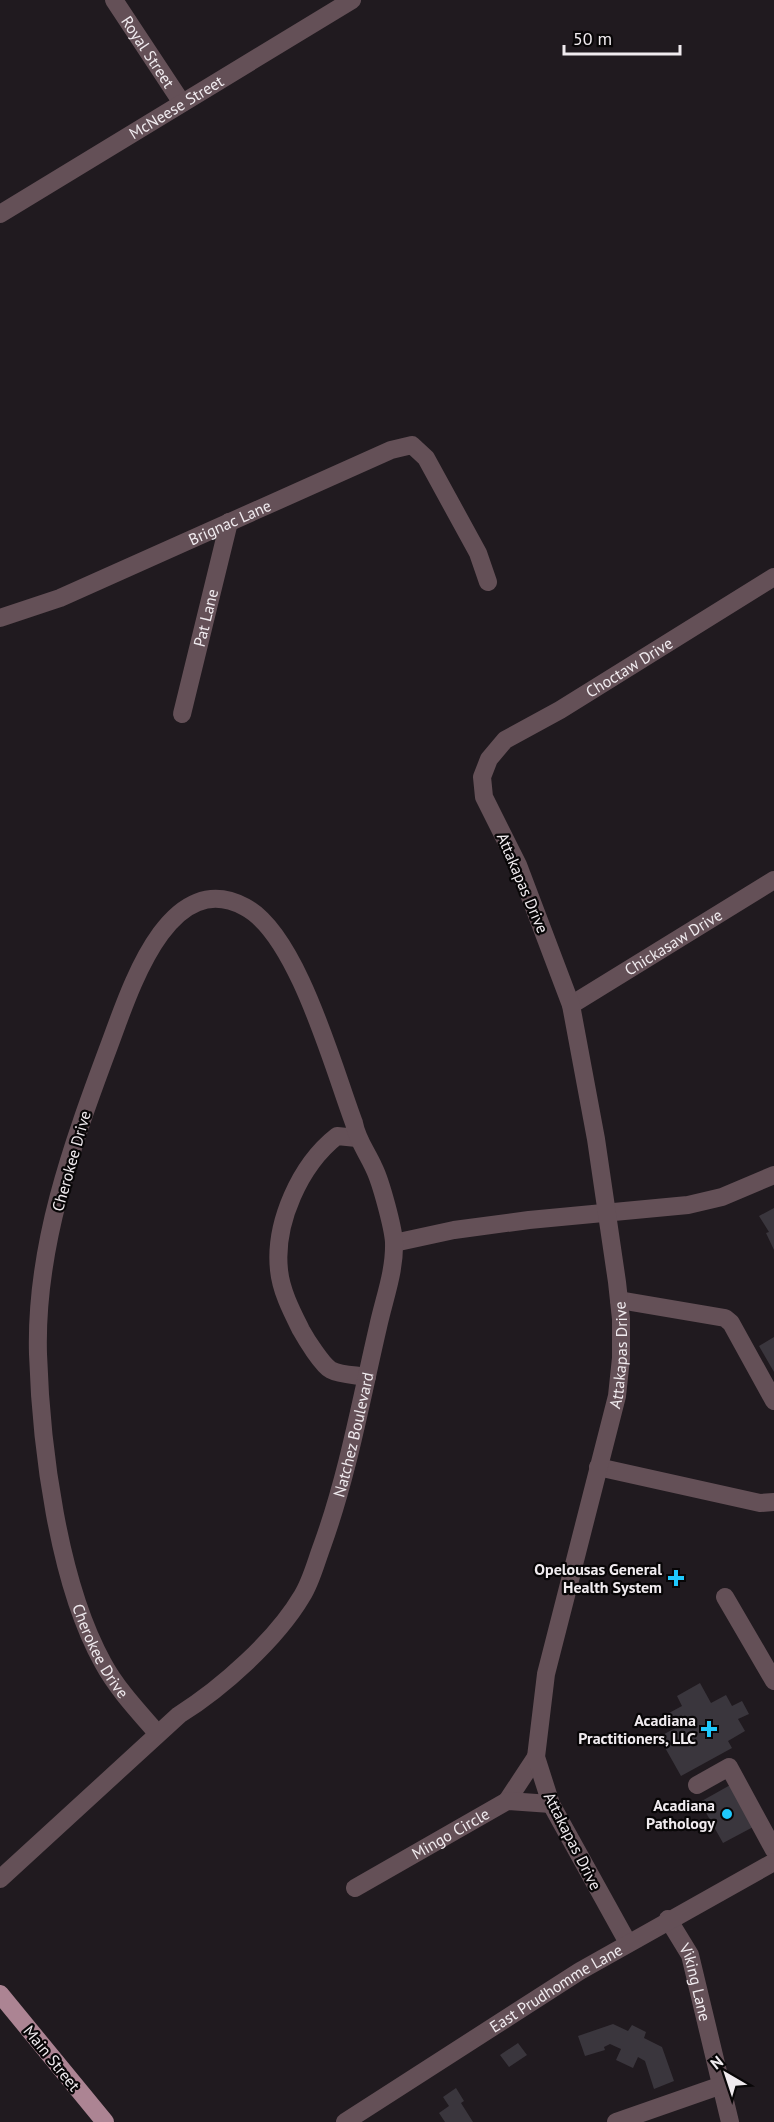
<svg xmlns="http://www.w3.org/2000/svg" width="774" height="2122" font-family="'PT Sans',sans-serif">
	<rect width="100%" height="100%" fill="#201a1f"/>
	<path fill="#3a363d" d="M 774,1208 L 774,1250 L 766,1233 L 769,1232 L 759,1216 Z
		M 774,1337 L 774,1372 L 759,1346 Z
		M 700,1683 L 711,1703 L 726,1695 L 732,1706 L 742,1701 L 749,1714 L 738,1719 L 745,1731 L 728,1741 L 732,1748 L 681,1776 L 659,1737 L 677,1727 L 669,1713 L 682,1706 L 677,1696 Z
		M 732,1784 L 755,1826 L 723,1843 L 700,1802 Z
		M 613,2024 L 628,2031 L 632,2025 L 646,2032 L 644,2038 L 662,2047 L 674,2081 L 654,2089 L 645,2061 L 638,2057 L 633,2068 L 616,2060 L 621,2049 L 610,2044 L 604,2047 L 605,2050 L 585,2056 L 578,2036 Z
		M 518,2043 L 527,2055 L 509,2067 L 500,2055 Z
		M 456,2088 L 464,2101 L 461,2103 L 473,2122 L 445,2122 L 439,2113 L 449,2106 L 443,2097 Z"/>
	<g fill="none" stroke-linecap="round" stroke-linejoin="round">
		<g stroke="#645057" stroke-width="18">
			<path id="s1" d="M 114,0 L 182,103"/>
			<path id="s2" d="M 0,214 L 352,0"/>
			<path id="s3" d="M 0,618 L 60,598 L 391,450 L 412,445 L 426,458 L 478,553 L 488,582"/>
			<path id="s4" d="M 182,714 L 229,522"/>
			<path id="s5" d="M 571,1005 L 774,880"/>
			<path d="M 357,1138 L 337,1136 C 300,1165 274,1223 279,1270 C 281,1291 292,1312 301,1330 C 306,1339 322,1365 331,1370 C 340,1375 356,1375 367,1377"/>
			<path d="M 394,1243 L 454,1230 L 529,1220 L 688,1205 L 722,1197 L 774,1175"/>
			<path d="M 619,1300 L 725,1318 L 731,1323 L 774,1401"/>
			<path d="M 598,1467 L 760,1503 L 774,1502"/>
			<path d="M 725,1597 L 774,1681"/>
			<path d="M 697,1785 L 729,1767 L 774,1850"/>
			<path d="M 507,1801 L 536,1757"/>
			<path id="s6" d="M 0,1879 L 179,1715 C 222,1688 276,1640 302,1596 C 311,1582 316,1562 322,1546 C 348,1474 361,1400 378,1327 C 384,1299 395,1271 394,1242 C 393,1227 381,1182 374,1168 C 367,1152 357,1140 354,1123 C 333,1067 297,934 245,907 C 167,865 128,996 109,1046 C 72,1145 35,1247 38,1354 C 41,1447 58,1582 103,1663 C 117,1689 139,1712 158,1734"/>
			<path id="s7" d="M 355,1888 L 507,1801 L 551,1804"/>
			<path id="s8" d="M 668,1919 L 690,1955 L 730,2122"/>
			<path id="s9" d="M 628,1943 L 551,1804 L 536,1757 L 546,1674 L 617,1396 L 621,1358 L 621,1319 L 617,1282 L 596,1139 L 571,1005 L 518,865 L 484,797 L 482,777 L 489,759 L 505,740 L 560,710 L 774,577"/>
			<path id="s10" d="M 345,2122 L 580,1971 L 774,1862"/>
			<path d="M 616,2122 L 722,2085"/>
		</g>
		<path stroke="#ac8493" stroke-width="18" d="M 0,1994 L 105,2122"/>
	</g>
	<g fill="#1fc9fd" stroke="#080607" stroke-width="2">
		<path d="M673 1569h6v6h6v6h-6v6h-6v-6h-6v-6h6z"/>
		<path d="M706 1720h6v6h6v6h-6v6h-6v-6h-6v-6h6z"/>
		<circle cx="727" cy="1814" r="6"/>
	</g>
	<g text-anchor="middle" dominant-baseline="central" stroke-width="4.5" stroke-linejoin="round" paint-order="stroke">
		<g font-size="16" fill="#f0ebef" stroke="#080607">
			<text stroke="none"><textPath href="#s1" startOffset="62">Royal Street</textPath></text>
			<text stroke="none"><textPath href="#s2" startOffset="206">McNeese Street</textPath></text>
			<text stroke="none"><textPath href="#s3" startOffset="249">Brignac Lane</textPath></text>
			<text stroke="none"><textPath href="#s4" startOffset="99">Pat Lane</textPath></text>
			<text stroke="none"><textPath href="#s9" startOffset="1408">Choctaw Drive</textPath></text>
			<text transform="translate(523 883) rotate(67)">Attakapas Drive</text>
			<text stroke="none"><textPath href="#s5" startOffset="120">Chickasaw Drive</textPath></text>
			<text transform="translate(71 1161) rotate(-74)">Cherokee Drive</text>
			<text stroke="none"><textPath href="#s9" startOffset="620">Attakapas Drive</textPath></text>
			<text stroke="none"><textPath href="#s6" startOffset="585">Natchez Boulevard</textPath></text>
			<text stroke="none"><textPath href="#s6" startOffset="2001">Cherokee Drive</textPath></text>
			<text stroke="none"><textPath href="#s7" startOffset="110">Mingo Circle</textPath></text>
			<text transform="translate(573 1841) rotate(63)">Attakapas Drive</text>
			<text stroke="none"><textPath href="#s8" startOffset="70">Viking Lane</textPath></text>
			<text stroke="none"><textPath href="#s10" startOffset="250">East Prudhomme Lane</textPath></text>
			<text transform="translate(52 2058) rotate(51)">Main Street</text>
		</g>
		<g font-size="16" font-weight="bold" fill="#f0ebef" stroke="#080607" text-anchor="end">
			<text x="662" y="1569">Opelousas General<tspan x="662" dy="18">Health System</tspan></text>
			<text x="696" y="1720">Acadiana<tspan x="696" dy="18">Practitioners, LLC</tspan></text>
			<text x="715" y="1805">Acadiana<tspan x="715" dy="18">Pathology</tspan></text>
		</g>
	</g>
	<g transform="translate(726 2074) rotate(321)" stroke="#080607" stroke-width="4.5" paint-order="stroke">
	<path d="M0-4.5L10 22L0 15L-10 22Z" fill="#f0ebef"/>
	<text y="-9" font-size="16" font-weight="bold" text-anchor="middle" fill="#f0ebef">N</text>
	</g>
	<path d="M564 45v9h116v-9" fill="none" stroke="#f0ebef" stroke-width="3"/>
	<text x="573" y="45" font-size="18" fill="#f0ebef" stroke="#080607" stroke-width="4.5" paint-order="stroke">50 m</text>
</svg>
